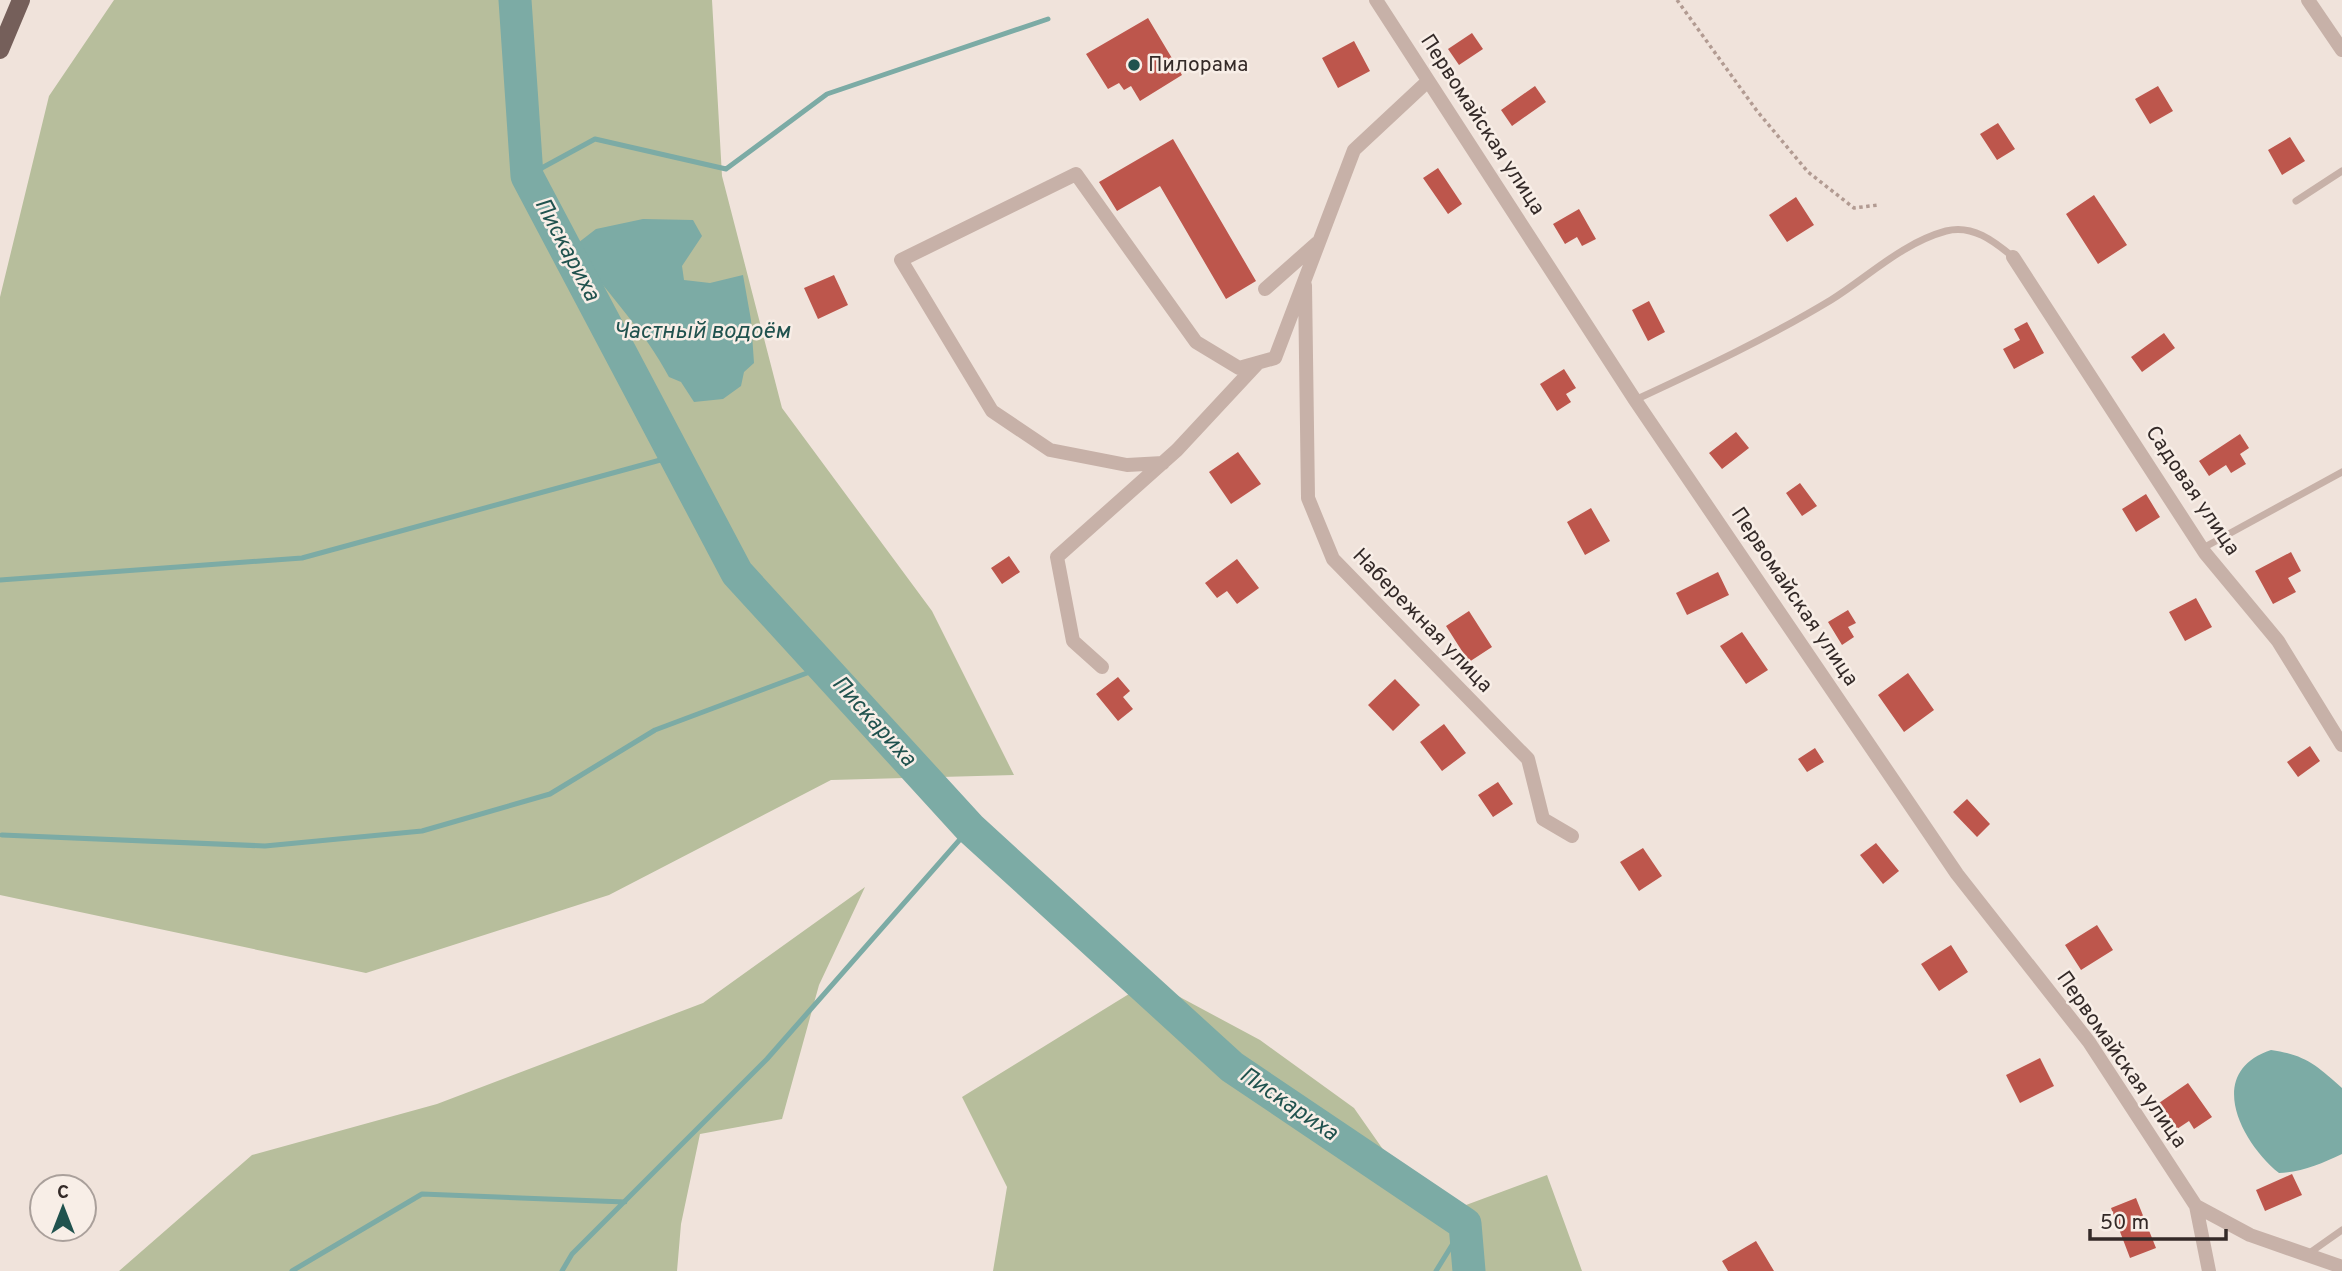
<svg xmlns="http://www.w3.org/2000/svg" width="2342" height="1271" font-family="Overpass,sans-serif">
	<rect width="100%" height="100%" fill="#f0e3db"/>
	<path fill="#b7be9c" d="M 114,0 L 712,0 L 722,176 L 782,408 L 932,611 L 1014,775 L 831,780 L 609,895 L 366,973 L 0,895 L 0,297 L 49,96 Z
		M 865,887 L 819,985 L 782,1119 L 700,1134 L 681,1224 L 677,1271 L 119,1271 L 252,1155 L 437,1104 L 703,1003 Z
		M 1150,981 L 1260,1040 L 1354,1108 L 1431,1218 L 1547,1175 L 1582,1271 L 993,1271 L 1007,1187 L 962,1097 Z"/>
	<path fill="#7caba5" d="M 643,219 L 693,220 L 702,236 L 682,266 L 684,280 L 710,283 L 743,275 L 751,320 L 754,363 L 744,372 L 741,386 L 723,399 L 694,402 L 681,382 L 669,377 C 644,329 604,291 574,246 L 596,229 Z
		M 2271,1050 C 2306,1055 2317,1066 2342,1088 L 2342,1154 C 2321,1164 2302,1172 2279,1173 C 2240,1141 2205,1072 2271,1050 Z"/>
	<g fill="none" stroke-linecap="round" stroke-linejoin="round">
		<path stroke="#7caba5" stroke-width="5" d="M 527,176 L 595,139 L 726,169 L 827,94 L 1048,19
			M 0,580 L 302,558 L 675,456
			M 2,835 L 265,846 L 422,831 L 550,794 L 655,730 L 823,667
			M 292,1271 L 422,1194 L 625,1202
			M 562,1271 L 572,1254 L 767,1059 L 970,828
			M 1436,1271 L 1465,1224"/>
		<path stroke="#7caba5" stroke-width="33" d="M 515,0 L 527,176 L 737,573 L 970,828 L 1232,1067 L 1465,1224 L 1469,1271"/>
	</g>
	<path fill="#bd564c" d="M 1148,18 L 1182,75 L 1140,101 L 1131,86 L 1124,90 L 1119,83 L 1108,89 L 1086,54 Z
		M 1472,33 L 1483,49 L 1459,65 L 1448,49 Z
		M 1354,41 L 1370,71 L 1338,88 L 1322,58 Z
		M 1535,86 L 1546,102 L 1512,126 L 1501,110 Z
		M 2158,86 L 2173,111 L 2150,124 L 2135,99 Z
		M 1998,123 L 2015,149 L 1997,160 L 1980,134 Z
		M 2290,137 L 2305,161 L 2282,175 L 2268,150 Z
		M 1173,139 L 1256,281 L 1226,299 L 1160,186 L 1117,211 L 1099,182 Z
		M 1438,168 L 1462,204 L 1448,214 L 1423,178 Z
		M 2094,195 L 2127,245 L 2098,264 L 2066,214 Z
		M 1796,197 L 1814,225 L 1787,242 L 1769,215 Z
		M 1579,209 L 1596,239 L 1582,246 L 1577,237 L 1565,244 L 1553,224 Z
		M 834,275 L 848,305 L 818,319 L 804,288 Z
		M 1649,301 L 1665,332 L 1648,341 L 1632,310 Z
		M 2027,322 L 2044,353 L 2014,369 L 2003,349 L 2020,340 L 2014,329 Z
		M 2164,333 L 2175,348 L 2142,372 L 2131,357 Z
		M 1564,369 L 1576,388 L 1566,394 L 1571,402 L 1557,411 L 1540,384 Z
		M 1736,432 L 1749,448 L 1722,469 L 1709,453 Z
		M 2240,434 L 2249,448 L 2240,454 L 2246,464 L 2231,473 L 2226,465 L 2209,476 L 2199,461 Z
		M 1238,452 L 1261,484 L 1231,504 L 1209,472 Z
		M 1800,483 L 1817,506 L 1802,516 L 1786,493 Z
		M 2146,494 L 2160,517 L 2136,532 L 2122,509 Z
		M 1591,508 L 1610,541 L 1585,555 L 1567,522 Z
		M 2291,552 L 2301,571 L 2288,578 L 2296,592 L 2273,604 L 2255,571 Z
		M 1009,556 L 1020,572 L 1002,584 L 991,568 Z
		M 1237,559 L 1259,588 L 1237,604 L 1227,591 L 1217,598 L 1205,583 Z
		M 1718,572 L 1729,595 L 1687,615 L 1676,593 Z
		M 2196,598 L 2212,627 L 2185,641 L 2169,612 Z
		M 1848,610 L 1856,623 L 1848,627 L 1854,637 L 1842,645 L 1828,622 Z
		M 1469,611 L 1492,647 L 1469,662 L 1446,626 Z
		M 1742,632 L 1768,670 L 1746,684 L 1720,646 Z
		M 1908,673 L 1934,710 L 1904,732 L 1878,695 Z
		M 1118,677 L 1130,691 L 1123,697 L 1133,709 L 1118,721 L 1096,694 Z
		M 1395,679 L 1420,705 L 1393,731 L 1368,705 Z
		M 1444,724 L 1466,753 L 1442,771 L 1420,742 Z
		M 2310,746 L 2320,761 L 2298,777 L 2287,762 Z
		M 1815,748 L 1824,762 L 1807,772 L 1798,759 Z
		M 1498,782 L 1513,804 L 1493,817 L 1478,795 Z
		M 1967,799 L 1990,824 L 1977,837 L 1953,812 Z
		M 1876,843 L 1899,871 L 1883,884 L 1860,855 Z
		M 1643,848 L 1662,876 L 1639,891 L 1620,862 Z
		M 2097,925 L 2113,950 L 2081,970 L 2065,945 Z
		M 1951,945 L 1968,972 L 1939,991 L 1921,964 Z
		M 2040,1058 L 2054,1086 L 2020,1103 L 2006,1075 Z
		M 2188,1083 L 2212,1117 L 2194,1129 L 2189,1121 L 2177,1129 L 2159,1103 Z
		M 2292,1174 L 2302,1195 L 2265,1211 L 2256,1190 Z
		M 2136,1198 L 2156,1248 L 2130,1258 L 2111,1208 Z
		M 1756,1241 L 1774,1271 L 1728,1271 L 1722,1261 Z"/>
	<g fill="none" stroke-linecap="round" stroke-linejoin="round">
		<path stroke="#b29b92" stroke-width="3.5" stroke-dasharray="3.5 3.5" stroke-linecap="butt" d="M 1677,0 L 1757,111 L 1808,172 L 1854,208 L 1878,205"/>
		<path stroke="#c7b1a8" stroke-width="7" d="M 2296,201 L 2342,171
			M 1635,400 C 1702,369 1768,338 1831,300 C 1868,277 1902,243 1946,231 C 1972,224 1994,241 2013,257
			M 2203,548 L 2342,472
			M 2308,1254 L 2342,1230"/>
		<path stroke="#c7b1a8" stroke-width="14" d="M 1376,0 L 1635,400 L 1957,874 L 2089,1042 L 2196,1206 L 2250,1235 L 2342,1267
			M 2308,0 L 2342,50
			M 2013,257 L 2205,553 L 2278,641 L 2342,745
			M 1305,285 L 1308,498 L 1333,559 L 1528,759 L 1543,819 L 1572,836
			M 1265,289 L 1317,243
			M 1163,463 L 1127,465 L 1050,450 L 992,411 L 901,260 L 1076,174 L 1196,342 L 1239,368 L 1275,358 L 1354,150 L 1428,81
			M 1102,667 L 1073,641 L 1057,557 L 1177,450 L 1258,363
			M 2196,1206 L 2209,1271"/>
		<path stroke="#755f5a" stroke-width="18" d="M 0,50 L 21,0"/>
	</g>
	<circle fill="#20524e" stroke="#f8eee7" stroke-width="2.5" cx="1134" cy="65" r="7"/>
	<g text-anchor="middle" dominant-baseline="central" stroke-width="5" stroke-linejoin="round" paint-order="stroke">
		<g font-size="21" fill="#342a28" stroke="#f8eee7" text-anchor="start">
			<text x="1148" y="65">Пилорама</text>
		</g>
		<g font-size="21" fill="#342a28" stroke="#f8eee7">
			<text transform="translate(1482 125) rotate(57)">Первомайская улица</text>
			<text transform="translate(2192 491) rotate(56)">Садовая улица</text>
			<text transform="translate(1794 597) rotate(56)">Первомайская улица</text>
			<text transform="translate(1422 621) rotate(46)">Набережная улица</text>
			<text transform="translate(2121 1060) rotate(55)">Первомайская улица</text>
		</g>
		<g font-size="23" font-style="italic" fill="#20524e" stroke="#f8eee7">
			<text transform="translate(566 250) rotate(62)">Пискариха</text>
			<text x="702" y="332">Частный водоём</text>
			<text transform="translate(873 722) rotate(48)">Пискариха</text>
			<text transform="translate(1288 1105) rotate(34)">Пискариха</text>
		</g>
	</g>
	<g transform="translate(63 1208)"><circle r="33" fill="#f8eee7" stroke="#aaa09b" stroke-width="2"/>
	<path d="M0-5L12 26L0 18L-12 26Z" fill="#20524e"/>
	<text y="-10" font-size="19" font-weight="bold" text-anchor="middle" fill="#342a28">С</text>
	</g>
	<path d="M2090 1229v10h136v-10" fill="none" stroke="#342a28" stroke-width="3.5"/>
	<text x="2100" y="1229" font-size="21" fill="#342a28" stroke="#f8eee7" stroke-width="5" paint-order="stroke">50 m</text>
</svg>
